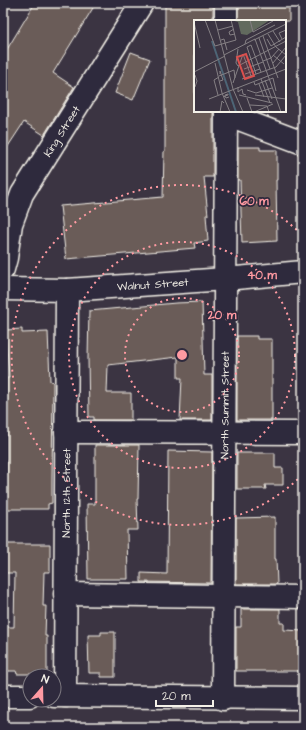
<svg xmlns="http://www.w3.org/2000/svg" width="306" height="730" font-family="'Architects Daughter',sans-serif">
	<rect width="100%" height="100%" fill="#3b3442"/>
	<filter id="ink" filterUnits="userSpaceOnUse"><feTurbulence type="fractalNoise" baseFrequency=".025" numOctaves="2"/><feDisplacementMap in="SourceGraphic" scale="8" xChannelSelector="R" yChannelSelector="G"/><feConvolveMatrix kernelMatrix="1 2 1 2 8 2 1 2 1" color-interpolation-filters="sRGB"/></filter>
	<g filter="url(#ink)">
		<path fill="#6a5b58" stroke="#f4f1e8" d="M 35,3 L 96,3 L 53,73 L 74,87 L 44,135 L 24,122 L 3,154 L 3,56 Z
			M 165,3 L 213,3 L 213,21 L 195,21 L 195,111 L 213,111 L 213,177 L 204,177 L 208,215 L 206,215 L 208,241 L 194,243 L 195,248 L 66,259 L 60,206 L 163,197 L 164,151 L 165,151 Z
			M 238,7 L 289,7 L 289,21 L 238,21 Z
			M 131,52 L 150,59 L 133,100 L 115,93 Z
			M 238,147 L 260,147 L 260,150 L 277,150 L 277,180 L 276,180 L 277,241 L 242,243 L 240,180 L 238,180 Z
			M 202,302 L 204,375 L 212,375 L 212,420 L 180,420 L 182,378 L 178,378 L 178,357 L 108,365 L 107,393 L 131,393 L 131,420 L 94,420 L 94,417 L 89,417 L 88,358 L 89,311 L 176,303 Z
			M 22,329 L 22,333 L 48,332 L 50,381 L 53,382 L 52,481 L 52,503 L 48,504 L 48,509 L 7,509 L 7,378 L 9,378 L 6,330 Z
			M 237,336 L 257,336 L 257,339 L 272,339 L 272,420 L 237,420 Z
			M 95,445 L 139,445 L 138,499 L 137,499 L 138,530 L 127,530 L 128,579 L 88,579 L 87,504 L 95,504 Z
			M 168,451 L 212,452 L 211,583 L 141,582 L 141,573 L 167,574 Z
			M 237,453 L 275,453 L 275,468 L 283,468 L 283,485 L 265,485 L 266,489 L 237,489 Z
			M 275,517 L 275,559 L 276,559 L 277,584 L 236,584 L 236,518 Z
			M 3,544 L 50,544 L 50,572 L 44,572 L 43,606 L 46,606 L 45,636 L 47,636 L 47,674 L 17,674 L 16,671 L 3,671 L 3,627 L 14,627 L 15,573 L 3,573 Z
			M 241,609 L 280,609 L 280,623 L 284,623 L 284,630 L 303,631 L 303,671 L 236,671 L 236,627 L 241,627 Z
			M 101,632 L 115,632 L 115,677 L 101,677 L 101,673 L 89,673 L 88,635 L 101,635 Z"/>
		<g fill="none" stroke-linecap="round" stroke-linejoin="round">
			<g stroke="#f4f1e8" stroke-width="25">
				<g id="minor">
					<path d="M 226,21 L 226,3"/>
					<path d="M 226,114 L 303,143"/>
					<path id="s1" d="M 3,269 L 6,258 L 11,224 L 22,194 L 142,3"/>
					<path id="s2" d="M 3,289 L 67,290 L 225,279 L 303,272"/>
					<path d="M 66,432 L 303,433"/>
					<path d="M 65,594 L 303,597"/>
					<path d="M 3,696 L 30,696"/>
					<path d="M 54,696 L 303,698"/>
					<path id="s3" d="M 65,696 L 67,290"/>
					<path id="s4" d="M 223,699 L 226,111"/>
				</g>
			</g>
			<use href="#minor" stroke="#2f2a3d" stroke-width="22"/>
		</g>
	</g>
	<g fill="none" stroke="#ff9aa2" stroke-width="2" stroke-dasharray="2 4">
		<circle cx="182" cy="355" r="57"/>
		<circle cx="182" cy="355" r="113"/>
		<path d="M302 475A170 170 0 1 1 302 235"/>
	</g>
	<g text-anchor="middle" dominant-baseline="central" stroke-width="3.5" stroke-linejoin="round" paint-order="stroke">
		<g font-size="11" fill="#f4f1e8" stroke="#2f2a3d">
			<text stroke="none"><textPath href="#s1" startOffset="152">King Street</textPath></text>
			<text stroke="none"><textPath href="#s2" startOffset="150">Walnut Street</textPath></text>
			<text stroke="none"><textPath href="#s4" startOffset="294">North Summit Street</textPath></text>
			<text stroke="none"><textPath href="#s3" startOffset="203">North 12th Street</textPath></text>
		</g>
	</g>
	<g transform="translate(194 20)">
		<rect width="92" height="92" fill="#3b3442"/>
		<path d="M 37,0 L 76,0 L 53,15 L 47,14 L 44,2 Z" fill="#626a5e"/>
		<path fill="none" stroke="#4d6576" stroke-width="2" d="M 18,21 L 42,92"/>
		<path fill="none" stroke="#858084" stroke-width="1" d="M 11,0 L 21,26 L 42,20 L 37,0M 21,0 L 39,69 L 49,92M 56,0 L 59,12M 0,2 L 6,28M 40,9 L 35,12 L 36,15 L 41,14M 24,10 L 39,6M 79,11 L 86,22M 59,12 L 79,1M 74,14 L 82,27 L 92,35M 69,16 L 84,58M 65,18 L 76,49M 73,19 L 77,26 L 92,17M 88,19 L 85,13 L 92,10M 27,20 L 30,19 L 33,30M 60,20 L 92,4M 51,24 L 52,20 L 81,5M 44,29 L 42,43 L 44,46 L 92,21M 49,34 L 57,56M 30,35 L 61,19 L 87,92M 79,35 L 90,44M 69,41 L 77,38 L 85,29M 21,43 L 28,73 L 36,92M 79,43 L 92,27M 50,49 L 69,42M 0,52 L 31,36M 51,54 L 66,49M 62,54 L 53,27 L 57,25 L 67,52M 1,55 L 3,61 L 1,67M 25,56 L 40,50 L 41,58M 79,58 L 82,71M 48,59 L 82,47 L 92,35M 67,59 L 76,83M 71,60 L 78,79M 26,61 L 29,60 L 26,51 L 26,54M 60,62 L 61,65 L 79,58M 39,63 L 49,34M 65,64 L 70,77M 44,67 L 44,72 L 48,69 L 49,74 L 52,75M 53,70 L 62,73 L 78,68M 24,75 L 20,60 L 25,57M 45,75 L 78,83M 61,75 L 92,79M 30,77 L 31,76 L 34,75 L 34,74 L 31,75 L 31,76 L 32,78 L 35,77M 53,78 L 58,92M 15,79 L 92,49M 56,85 L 73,86 L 75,92M 26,92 L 28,81 L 30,83M 60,92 L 79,84"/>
		<path fill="#dc504e" fill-opacity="0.15" stroke="#dc504e" stroke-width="2" d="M 52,34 L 60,56 L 51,59 L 43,37 Z"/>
		<rect width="92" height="92" fill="none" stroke="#f4f1e8" stroke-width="2"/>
	</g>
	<circle cx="182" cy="355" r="6" fill="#ff9aa2" stroke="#2f2a3d" stroke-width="2"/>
	<g font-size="12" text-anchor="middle" font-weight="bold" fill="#ff9aa2" stroke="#2f2a3d" stroke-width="3.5" stroke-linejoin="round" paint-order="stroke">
		<text x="254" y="205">60 m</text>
		<text x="262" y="279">40 m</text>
		<text x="222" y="319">20 m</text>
	</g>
	<rect width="306" height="730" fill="none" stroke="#2f2a3d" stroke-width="16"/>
	<rect x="8" y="8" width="290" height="714" fill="none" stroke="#f4f1e8" stroke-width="1.5" filter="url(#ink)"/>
	<g transform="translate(42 688) rotate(20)"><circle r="19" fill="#2f2a3d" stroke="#7e7a81"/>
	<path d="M0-3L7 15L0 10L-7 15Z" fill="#ff9aa2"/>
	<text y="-6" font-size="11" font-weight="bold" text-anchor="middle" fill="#f4f1e8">N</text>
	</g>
	<path d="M156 700v6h57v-6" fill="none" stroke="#f4f1e8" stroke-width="2"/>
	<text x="162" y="700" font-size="12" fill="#f4f1e8" stroke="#2f2a3d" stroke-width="3" paint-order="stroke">20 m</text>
</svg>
